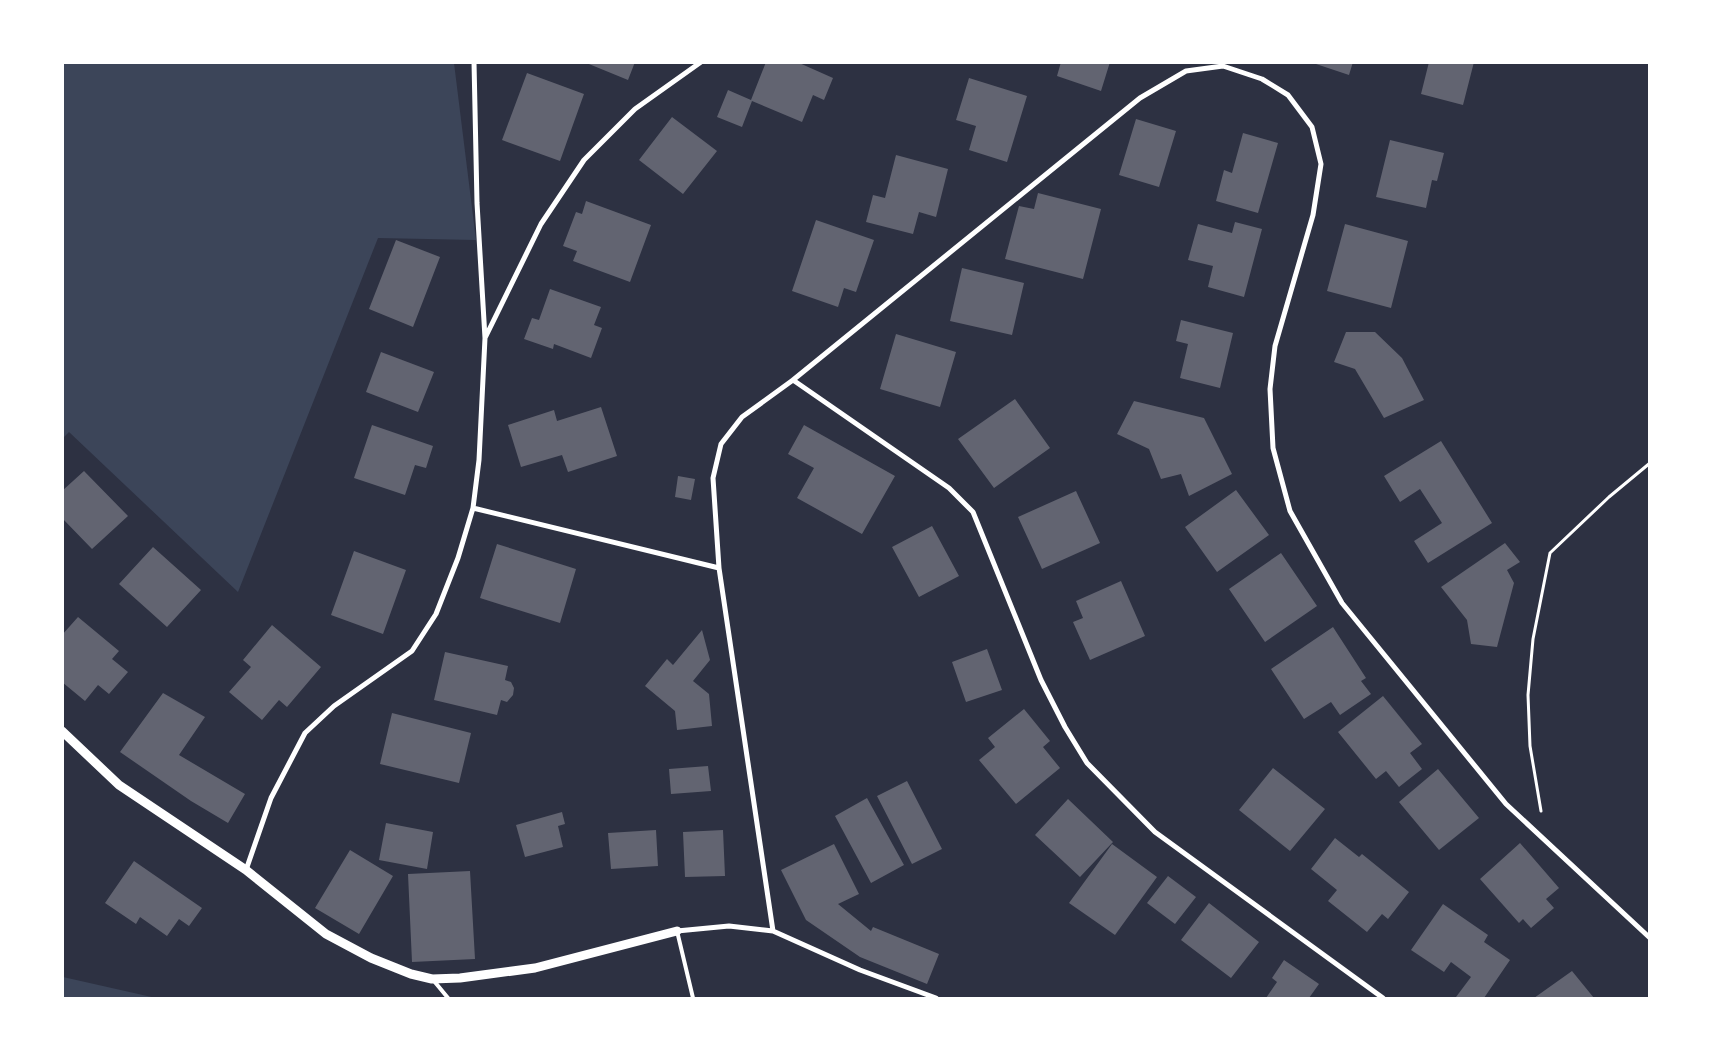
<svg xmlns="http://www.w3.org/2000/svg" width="1712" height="1061" font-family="Roboto,sans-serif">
	<rect width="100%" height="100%" fill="#2d3142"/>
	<path fill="#3c4559" d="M 63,62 L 454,63 L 476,240 L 378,238 L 238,592 L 69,432 L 63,438 Z
		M 62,977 L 63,977 L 156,998 L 63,998 Z"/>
	<path fill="#626471" d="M 584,62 L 635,62 L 628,80 Z
		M 766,62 L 797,62 L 833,78 L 824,100 L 813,95 L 802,122 L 752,101 L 742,127 L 717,117 L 728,90 L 751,100 Z
		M 1061,62 L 1110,62 L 1101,91 L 1057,76 Z
		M 1310,62 L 1353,62 L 1349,75 Z
		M 1429,62 L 1474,62 L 1463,105 L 1421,94 Z
		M 527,73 L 584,94 L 560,161 L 502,140 Z
		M 969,78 L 1027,96 L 1007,162 L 969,150 L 976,126 L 956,120 Z
		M 672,117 L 717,151 L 683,194 L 639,160 Z
		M 1136,119 L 1176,131 L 1159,187 L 1119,175 Z
		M 1243,133 L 1278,143 L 1258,213 L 1216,201 L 1224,170 L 1232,173 Z
		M 1390,140 L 1444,153 L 1437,181 L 1432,180 L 1426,208 L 1376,197 Z
		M 896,155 L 948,169 L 936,217 L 919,212 L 913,234 L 866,222 L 873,195 L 885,198 Z
		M 1038,193 L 1101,209 L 1083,279 L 1005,259 L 1019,206 L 1034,209 Z
		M 586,201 L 651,225 L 630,282 L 573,261 L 577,251 L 563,246 L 576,212 L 582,214 Z
		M 816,220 L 874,240 L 856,292 L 844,288 L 838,307 L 792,291 Z
		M 1235,222 L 1262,229 L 1244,297 L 1208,287 L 1213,266 L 1188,260 L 1198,224 L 1232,233 Z
		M 1345,224 L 1408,241 L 1391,308 L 1327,291 Z
		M 396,240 L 440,257 L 413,327 L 369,309 Z
		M 962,268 L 1024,283 L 1012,335 L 950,321 Z
		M 550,289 L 601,307 L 594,325 L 602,328 L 591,358 L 554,344 L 553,349 L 524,339 L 532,318 L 539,320 Z
		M 1181,320 L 1233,333 L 1220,388 L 1180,378 L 1188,344 L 1176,341 Z
		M 1346,332 L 1375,332 L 1402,358 L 1424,400 L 1384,418 L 1355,369 L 1334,362 Z
		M 896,334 L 956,352 L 940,407 L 880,389 Z
		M 381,352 L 434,372 L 418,412 L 366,392 Z
		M 1015,399 L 1050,448 L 994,488 L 958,439 Z
		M 1134,401 L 1204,418 L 1232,474 L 1189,496 L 1181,474 L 1161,479 L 1149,449 L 1117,434 Z
		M 601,407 L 617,456 L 568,472 L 562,455 L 521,467 L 508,425 L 554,410 L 557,421 Z
		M 372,425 L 433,446 L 426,468 L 415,465 L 405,495 L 354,478 Z
		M 804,425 L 895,476 L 862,534 L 797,498 L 814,468 L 788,454 Z
		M 1441,441 L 1492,523 L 1428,563 L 1414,541 L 1442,523 L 1420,489 L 1400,502 L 1384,476 Z
		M 84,471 L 128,516 L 92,549 L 62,518 L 62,491 Z
		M 678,476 L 695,479 L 691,500 L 675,497 Z
		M 1236,490 L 1269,535 L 1217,572 L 1185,527 Z
		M 1076,491 L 1100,543 L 1042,569 L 1018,517 Z
		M 932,526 L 959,576 L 919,597 L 892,547 Z
		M 1505,543 L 1520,562 L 1507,570 L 1514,583 L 1497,647 L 1471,644 L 1467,620 L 1441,587 Z
		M 497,544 L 576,569 L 560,623 L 480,598 Z
		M 153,547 L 201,590 L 167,627 L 119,584 Z
		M 354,551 L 406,570 L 383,634 L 331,615 Z
		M 1281,553 L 1317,606 L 1265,642 L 1229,589 Z
		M 1121,581 L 1145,636 L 1090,660 L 1073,622 L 1083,618 L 1076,601 Z
		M 78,617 L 119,651 L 112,659 L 128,672 L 109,694 L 98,685 L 85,701 L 62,682 L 62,635 Z
		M 272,625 L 321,667 L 287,707 L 279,700 L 262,720 L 229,692 L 251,667 L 243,660 Z
		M 1333,627 L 1366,678 L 1361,681 L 1371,694 L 1340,715 L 1331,702 L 1304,719 L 1271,669 Z
		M 702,630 L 710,660 L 693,681 L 709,694 L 712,726 L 677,730 L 675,711 L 645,686 L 667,659 L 673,665 Z
		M 987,649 L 1002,690 L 966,702 L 952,662 Z
		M 445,652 L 508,666 L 505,680 L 511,682 L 514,688 L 513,695 L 507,702 L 501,700 L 497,715 L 434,700 Z
		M 163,693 L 205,717 L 179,755 L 245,794 L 228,823 L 191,801 L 120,752 Z
		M 1383,696 L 1422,744 L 1410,753 L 1422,769 L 1399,787 L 1386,771 L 1376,779 L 1338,732 Z
		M 1024,709 L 1050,741 L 1043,747 L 1060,768 L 1016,804 L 979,760 L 995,747 L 988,738 Z
		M 392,713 L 471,733 L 459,783 L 380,764 Z
		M 708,766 L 711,791 L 671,794 L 669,769 Z
		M 1273,768 L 1325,809 L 1290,851 L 1239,810 Z
		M 1438,769 L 1479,818 L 1439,850 L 1399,802 Z
		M 907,781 L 942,849 L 912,864 L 877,796 Z
		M 867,798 L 904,865 L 871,883 L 835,816 Z
		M 1068,799 L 1113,842 L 1080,877 L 1035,835 Z
		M 562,812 L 565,824 L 558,826 L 563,847 L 525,857 L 516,825 Z
		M 386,823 L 433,832 L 427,869 L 379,860 Z
		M 656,830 L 658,866 L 611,869 L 608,833 Z
		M 723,830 L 725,876 L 685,877 L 683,832 Z
		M 1335,838 L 1359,857 L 1362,854 L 1409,892 L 1388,919 L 1382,914 L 1367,932 L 1328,901 L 1337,890 L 1311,869 Z
		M 1520,843 L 1559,888 L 1546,899 L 1554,908 L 1531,928 L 1523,919 L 1519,923 L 1480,879 Z
		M 834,844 L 859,894 L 838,904 L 871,931 L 873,927 L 939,954 L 927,984 L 860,957 L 806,920 L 781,870 Z
		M 1112,844 L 1157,877 L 1115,935 L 1069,903 Z
		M 350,850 L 393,876 L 359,934 L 315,908 Z
		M 134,861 L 202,908 L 189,926 L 179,919 L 167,936 L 140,917 L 136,924 L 105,903 Z
		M 470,871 L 475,959 L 412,962 L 408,874 Z
		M 1168,876 L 1196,897 L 1175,924 L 1147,903 Z
		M 1209,903 L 1259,942 L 1231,978 L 1181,940 Z
		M 1443,904 L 1488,935 L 1484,942 L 1510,960 L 1484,998 L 1458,998 L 1456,997 L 1471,977 L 1451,962 L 1444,972 L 1411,950 Z
		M 1284,960 L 1319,984 L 1309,998 L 1266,998 L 1277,982 L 1272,978 Z
		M 1572,971 L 1594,998 L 1534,998 Z"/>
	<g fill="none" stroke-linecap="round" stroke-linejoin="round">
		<path stroke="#fff" stroke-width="3" d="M 1541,811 L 1530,746 L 1528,695 L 1533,639 L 1550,553 L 1609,497 L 1650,463"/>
		<path stroke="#fff" stroke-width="4" d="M 677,931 L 693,998
			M 434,981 L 448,998"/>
		<path stroke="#fff" stroke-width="5" d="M 474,62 L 477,203 L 485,338
			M 793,380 L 1140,98 L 1186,71 L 1223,66 L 1262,79 L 1288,95 L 1312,127 L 1321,164 L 1313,215 L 1275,346 L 1270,389 L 1273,448 L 1290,511 L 1342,603 L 1506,804 L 1650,938
			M 473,508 L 719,568
			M 246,870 L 271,798 L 305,733 L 334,706 L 412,651 L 436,614 L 458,558 L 473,508 L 479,460 L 485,338 L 541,224 L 584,160 L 635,109 L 701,62
			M 677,931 L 729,926 L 773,931 L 860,970 L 936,998
			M 773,931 L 719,568 L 713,478 L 721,444 L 742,417 L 793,380 L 949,488 L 973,512 L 1041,680 L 1065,727 L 1087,763 L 1155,832 L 1383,998"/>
		<path stroke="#fff" stroke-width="9" d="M 62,731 L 119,785 L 246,870 L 326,934 L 371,958 L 411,974 L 432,979 L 460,978 L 535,968 L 677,931"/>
	</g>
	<rect width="1712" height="1061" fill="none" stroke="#ffffff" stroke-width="128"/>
</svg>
